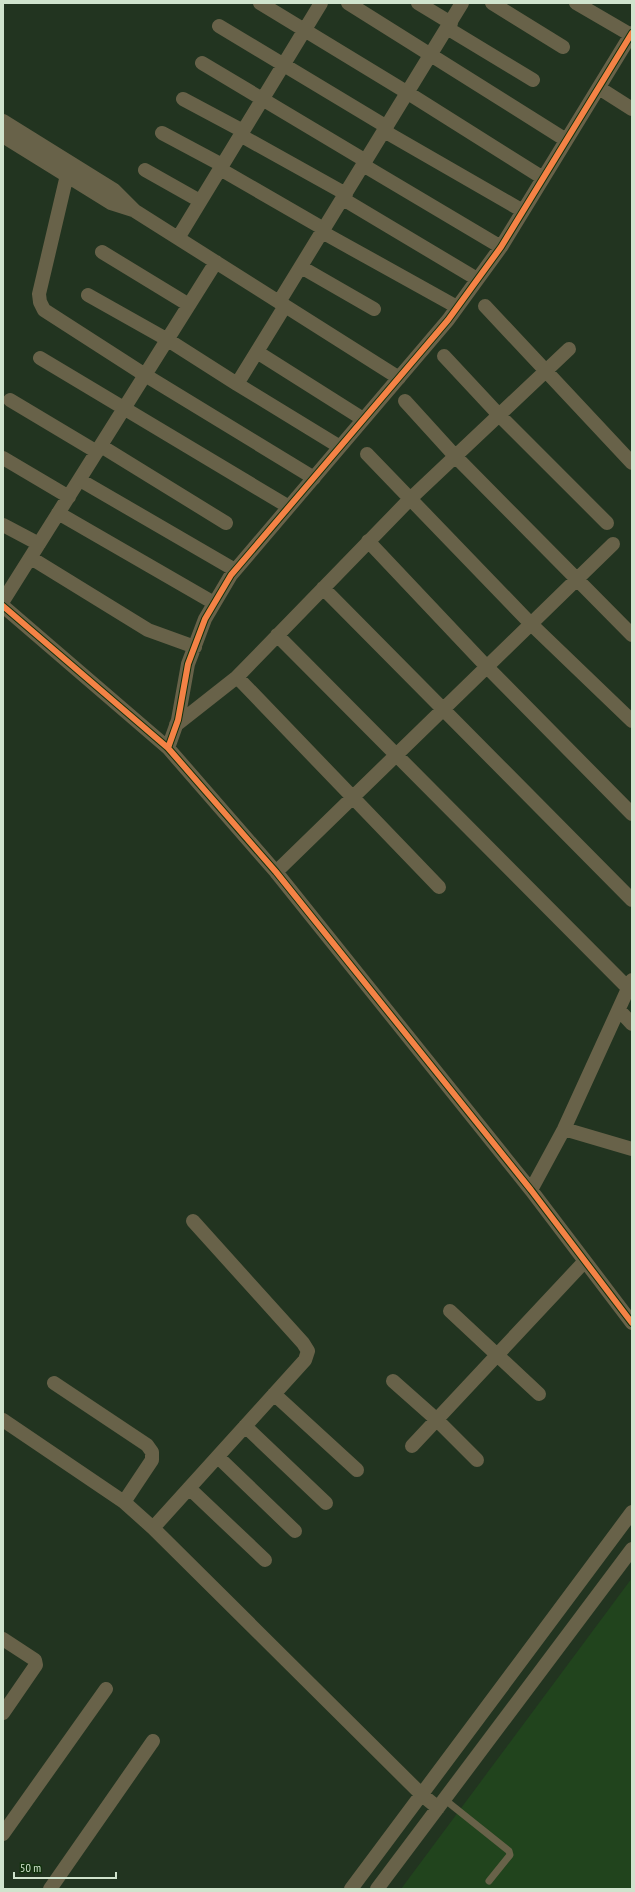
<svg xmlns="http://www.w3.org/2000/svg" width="635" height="1892" font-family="'PT Sans Narrow',sans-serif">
	<rect width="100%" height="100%" fill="#223420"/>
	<path fill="#21441d" d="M 632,1578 L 632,1889 L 401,1889 Z"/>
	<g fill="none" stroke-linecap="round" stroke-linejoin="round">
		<path stroke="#686249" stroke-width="7" d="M 444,1799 L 509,1851 L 510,1855 L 489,1881"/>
		<path stroke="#686249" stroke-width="14" d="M 260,3 L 408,93 L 543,178
			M 348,3 L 566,140
			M 418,3 L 451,23
			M 492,3 L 563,47
			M 576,3 L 631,35
			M 219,26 L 387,127
			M 447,28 L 533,80
			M 202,63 L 366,161
			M 599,88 L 632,109
			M 183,99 L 243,131
			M 3,121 L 114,190 L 135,211 L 399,378
			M 384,131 L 523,211
			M 162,133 L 222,165
			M 240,135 L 346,194
			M 3,136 L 111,203 L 133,210
			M 363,165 L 501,247
			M 220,169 L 324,229
			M 145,170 L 200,201
			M 67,175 L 39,294 L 40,302 L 44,310 L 145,375 L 314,478
			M 343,199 L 477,279
			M 322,232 L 457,307
			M 178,238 L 321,3
			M 102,252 L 189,305
			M 301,267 L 374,309
			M 88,295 L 168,340 L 237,384 L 285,306
			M 279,302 L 462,3
			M 485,306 L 632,463
			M 257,352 L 363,419
			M 444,356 L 499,415 L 607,523
			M 40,358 L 289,507
			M 237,384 L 340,447
			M 10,400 L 97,452
			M 405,401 L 455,456 L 632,635
			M 101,446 L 226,523
			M 367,454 L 531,624 L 632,721
			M 3,458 L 69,497
			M 80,480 L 235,570
			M 58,513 L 214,603
			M 3,525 L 39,544
			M 368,541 L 487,667 L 632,814
			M 31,558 L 148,630 L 195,647
			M 323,588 L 632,900
			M 3,601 L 216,262
			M 3,606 L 168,748 L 276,872 L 531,1190 L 632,1323
			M 277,635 L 628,988
			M 237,677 L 439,887
			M 176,725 L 237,677 L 410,499 L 569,349
			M 168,748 L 178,720 L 188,664 L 205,619 L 231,575 L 448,320 L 501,247 L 632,33
			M 276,872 L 613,544
			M 619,1010 L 632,1024
			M 564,1129 L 632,1149
			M 531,1190 L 564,1129 L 632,980
			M 450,1311 L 539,1394
			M 393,1381 L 437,1420 L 477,1460
			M 54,1383 L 147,1445 L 152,1452 L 152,1460 L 124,1502
			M 274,1394 L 357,1470
			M 3,1420 L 124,1502 L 153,1528 L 421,1794 L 438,1808
			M 245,1426 L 326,1503
			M 412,1446 L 585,1261
			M 218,1457 L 295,1531
			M 189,1488 L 265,1560
			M 153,1528 L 305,1360 L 308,1351 L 303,1343 L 193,1221
			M 3,1639 L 35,1660 L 36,1665 L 3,1713
			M 3,1834 L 106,1689
			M 50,1889 L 153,1741
			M 351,1889 L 632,1512
			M 377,1889 L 632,1549"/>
		<g stroke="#12320d" stroke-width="8">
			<path id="cycleway" d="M 3,606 L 168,748 L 276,872 L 531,1190 L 632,1323
				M 168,748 L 178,720 L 188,664 L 205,619 L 231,575 L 448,320 L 501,247 L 632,33"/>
		</g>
		<use href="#cycleway" stroke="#f48246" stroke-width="6"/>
	</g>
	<rect width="635" height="1892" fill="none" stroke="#d0e3cd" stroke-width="8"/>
	<path d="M14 1872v6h102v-6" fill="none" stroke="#d0e3cd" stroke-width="2"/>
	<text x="20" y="1872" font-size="12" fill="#d0e3cd" stroke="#12320d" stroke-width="3" paint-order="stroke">50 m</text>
</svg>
